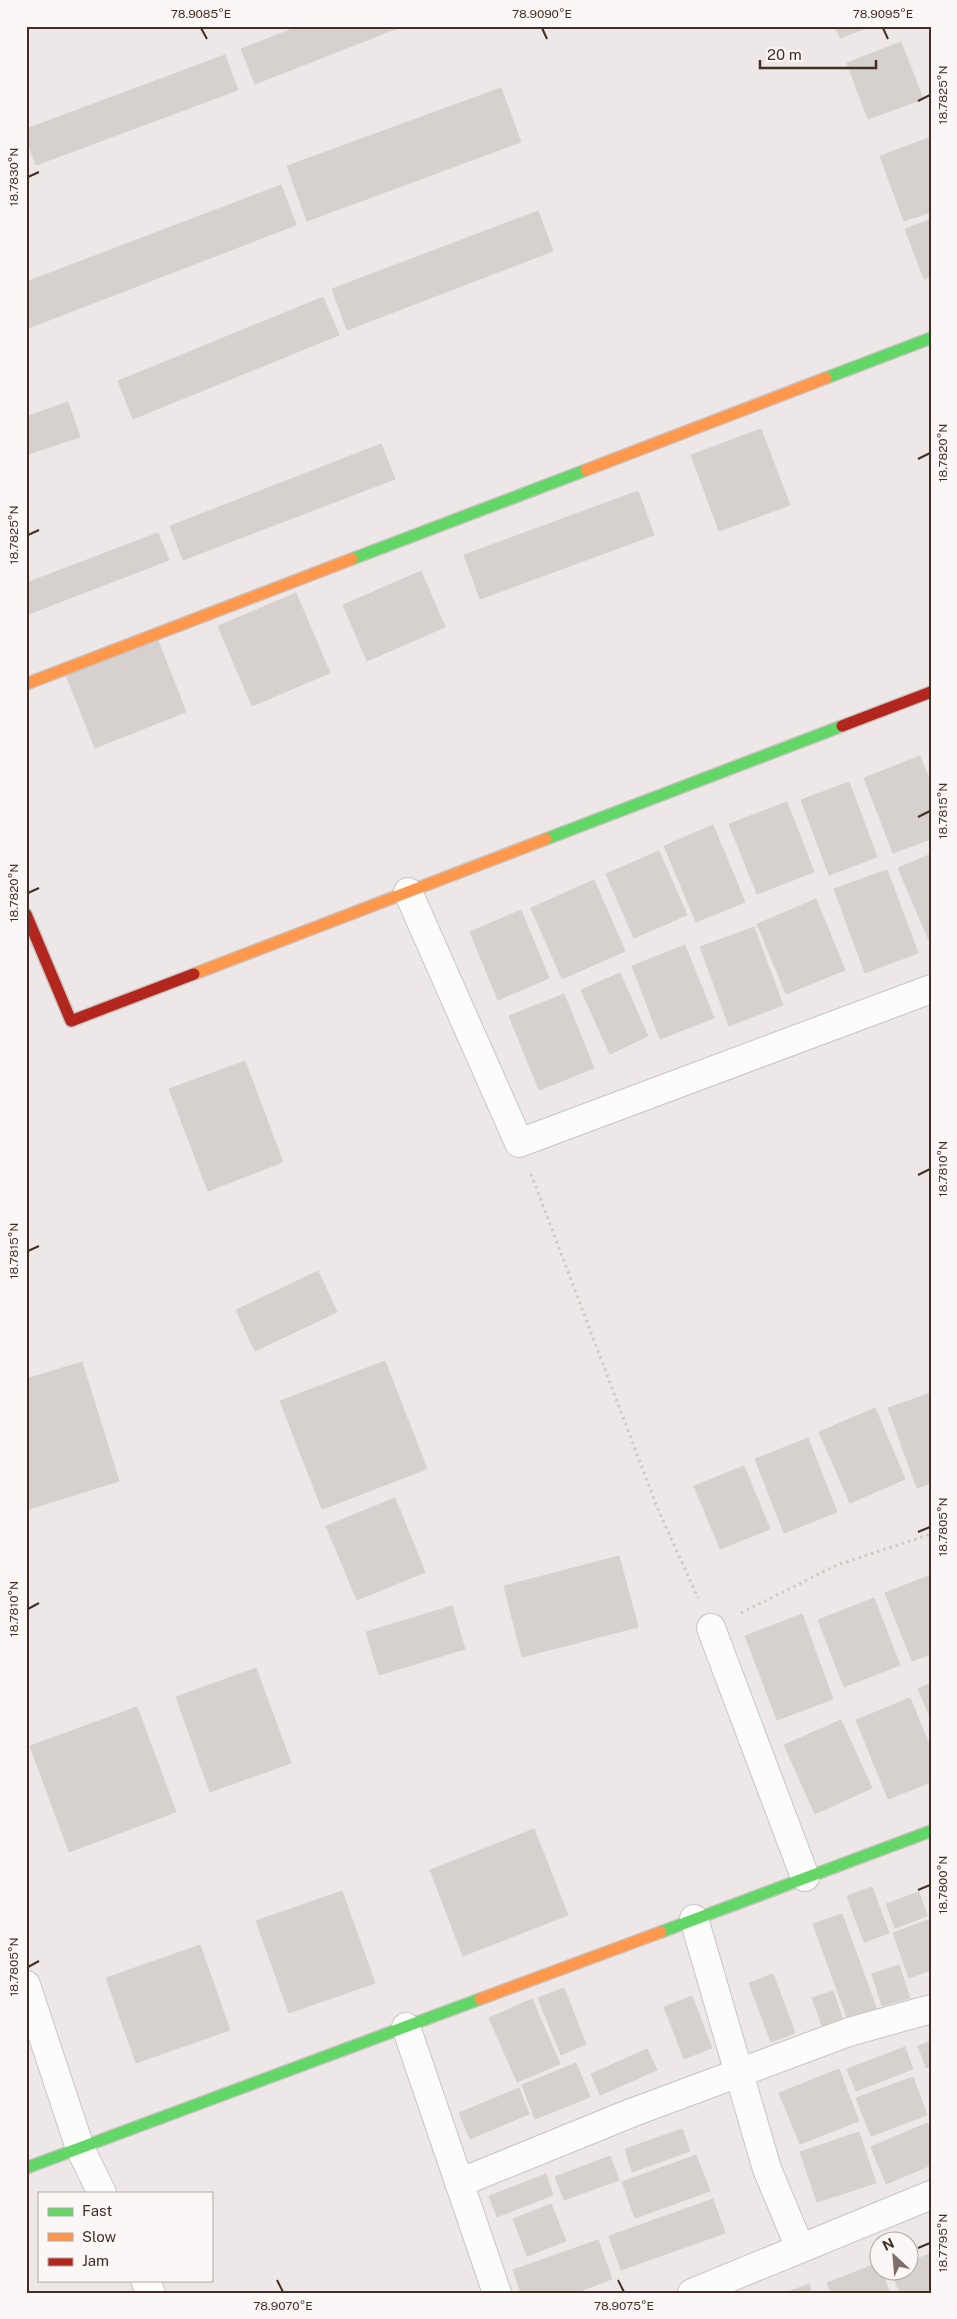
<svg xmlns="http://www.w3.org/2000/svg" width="957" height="2319" font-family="'Public Sans',sans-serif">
	<rect width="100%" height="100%" fill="#ede8e7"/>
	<path fill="#d6d1cf" stroke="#d6d1d0" d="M 300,26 L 403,26 L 255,84 L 241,49 Z
		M 835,26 L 872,26 L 840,38 Z
		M 901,42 L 923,99 L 868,119 L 847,63 Z
		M 225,55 L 238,90 L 36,165 L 26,138 L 26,129 Z
		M 501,88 L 521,142 L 307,221 L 287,166 Z
		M 929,138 L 931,212 L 904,221 L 880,156 Z
		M 281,185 L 296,225 L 26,329 L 26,282 Z
		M 538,211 L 553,251 L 347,330 L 332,289 Z
		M 931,219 L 931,276 L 924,279 L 905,229 Z
		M 323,297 L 339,335 L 133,419 L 118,381 Z
		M 68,402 L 80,437 L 26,455 L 26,417 Z
		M 761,429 L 790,505 L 719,531 L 691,455 Z
		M 381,444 L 395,479 L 183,560 L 170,526 Z
		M 638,491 L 654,535 L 480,599 L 464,555 Z
		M 158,533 L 169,560 L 26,615 L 26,583 Z
		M 421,571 L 445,627 L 367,661 L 343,605 Z
		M 296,593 L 330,673 L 252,706 L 218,626 Z
		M 157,638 L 186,712 L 95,748 L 66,675 Z
		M 920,756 L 931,784 L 931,839 L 893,853 L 864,778 Z
		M 849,782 L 877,857 L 829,875 L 801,800 Z
		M 787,802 L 814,872 L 757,894 L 729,824 Z
		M 713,825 L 745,902 L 696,922 L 664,846 Z
		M 659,851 L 687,915 L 634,938 L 606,874 Z
		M 931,854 L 931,945 L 898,868 Z
		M 887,870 L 918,953 L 865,973 L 834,889 Z
		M 594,880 L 625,951 L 562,979 L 531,908 Z
		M 816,899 L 845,970 L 786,994 L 757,924 Z
		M 521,910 L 549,978 L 498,1000 L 470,932 Z
		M 754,927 L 783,1005 L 729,1026 L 700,947 Z
		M 685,945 L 714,1018 L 660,1039 L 632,966 Z
		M 620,973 L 648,1036 L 610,1054 L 581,990 Z
		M 564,994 L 594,1068 L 539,1090 L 509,1016 Z
		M 245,1061 L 283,1162 L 208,1191 L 169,1089 Z
		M 318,1271 L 337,1312 L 255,1351 L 236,1310 Z
		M 385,1361 L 427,1469 L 322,1509 L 280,1401 Z
		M 82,1362 L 119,1481 L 26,1510 L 26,1379 Z
		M 931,1393 L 931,1483 L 917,1488 L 888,1408 Z
		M 875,1408 L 905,1479 L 850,1503 L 819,1432 Z
		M 808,1438 L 837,1512 L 784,1533 L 755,1459 Z
		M 744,1466 L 770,1529 L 720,1549 L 694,1486 Z
		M 395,1498 L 425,1572 L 357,1600 L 326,1526 Z
		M 619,1556 L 638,1627 L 522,1657 L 504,1586 Z
		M 931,1575 L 931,1654 L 912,1661 L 885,1593 Z
		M 874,1598 L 900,1665 L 844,1687 L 818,1620 Z
		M 452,1606 L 465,1649 L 379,1675 L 366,1632 Z
		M 802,1614 L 833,1699 L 777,1720 L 745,1636 Z
		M 256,1668 L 291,1763 L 210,1792 L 176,1697 Z
		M 931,1683 L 931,1719 L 918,1689 Z
		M 910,1698 L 931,1749 L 931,1782 L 888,1799 L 856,1720 Z
		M 137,1707 L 176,1812 L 69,1852 L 30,1746 Z
		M 841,1720 L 872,1788 L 815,1814 L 784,1745 Z
		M 534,1829 L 568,1915 L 463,1956 L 430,1870 Z
		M 872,1887 L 889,1933 L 864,1942 L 847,1896 Z
		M 342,1891 L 375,1983 L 289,2013 L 256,1921 Z
		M 919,1892 L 927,1916 L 895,1928 L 886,1904 Z
		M 842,1914 L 877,2010 L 848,2020 L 813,1924 Z
		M 931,1919 L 931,1970 L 909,1978 L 893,1933 Z
		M 200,1945 L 230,2030 L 136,2063 L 106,1978 Z
		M 899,1965 L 910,1998 L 882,2006 L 872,1974 Z
		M 773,1974 L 795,2033 L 771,2042 L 749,1983 Z
		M 564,1988 L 586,2044 L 561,2055 L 538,1998 Z
		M 833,1991 L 844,2023 L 824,2031 L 812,1998 Z
		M 692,1996 L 712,2048 L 684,2059 L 664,2007 Z
		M 532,1999 L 560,2064 L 517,2082 L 489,2018 Z
		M 931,2041 L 931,2066 L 926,2068 L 918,2046 Z
		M 905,2047 L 913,2069 L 856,2091 L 847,2069 Z
		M 647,2049 L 657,2070 L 600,2095 L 591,2074 Z
		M 576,2063 L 590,2097 L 535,2119 L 522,2085 Z
		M 839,2069 L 859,2121 L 800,2144 L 779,2093 Z
		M 913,2077 L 927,2115 L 871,2136 L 856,2098 Z
		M 519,2088 L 529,2114 L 470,2139 L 459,2113 Z
		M 927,2123 L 931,2131 L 931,2165 L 886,2184 L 871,2147 Z
		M 682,2129 L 690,2151 L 632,2172 L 625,2149 Z
		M 859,2132 L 876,2183 L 817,2202 L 800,2152 Z
		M 696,2155 L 710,2191 L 635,2218 L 622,2182 Z
		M 610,2156 L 619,2180 L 564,2200 L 555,2177 Z
		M 546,2174 L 553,2195 L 497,2217 L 489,2196 Z
		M 713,2199 L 725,2233 L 621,2270 L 609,2236 Z
		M 551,2204 L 566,2241 L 527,2256 L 513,2219 Z
		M 598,2240 L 612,2279 L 575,2293 L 521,2293 L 513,2270 Z
		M 931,2253 L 931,2293 L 900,2293 L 891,2272 L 910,2272 L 910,2262 Z
		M 878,2263 L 880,2272 L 882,2272 L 890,2293 L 831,2293 L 827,2283 Z
		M 809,2284 L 812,2293 L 785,2293 Z"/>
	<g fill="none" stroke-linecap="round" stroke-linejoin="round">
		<g stroke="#c9c4c3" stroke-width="30">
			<path id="street" d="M 408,892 L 519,1143 L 931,989
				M 711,1628 L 805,1877
				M 694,1919 L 767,2169 L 800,2248
				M 26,1985 L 80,2148 L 102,2193
				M 406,2027 L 497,2293
				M 459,2183 L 631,2113 L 849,2032 L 931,2009
				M 145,2280 L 151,2293
				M 692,2293 L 931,2195"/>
		</g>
		<g stroke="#c9c3c1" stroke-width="14">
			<path id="fast" d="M 826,378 L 931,338
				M 352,559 L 586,470
				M 546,839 L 842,726
				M 661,1932 L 931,1831
				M 26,2168 L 480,1999"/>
		</g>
		<g stroke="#c9c3c1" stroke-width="14">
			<path id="slow" d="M 586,470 L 826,378
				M 26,684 L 352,559
				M 194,974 L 546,839
				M 480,1999 L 661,1932"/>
		</g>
		<g stroke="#c9c3c1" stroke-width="14">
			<path id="jam" d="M 842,726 L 931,692
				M 26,914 L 71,1021 L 194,974"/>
		</g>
		<path stroke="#cfc8c6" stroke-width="3" stroke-dasharray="2.5 4" stroke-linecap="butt" d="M 531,1174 L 657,1507 L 698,1598
			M 741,1613 L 837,1565 L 931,1534"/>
		<use href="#street" stroke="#fcfcfb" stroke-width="28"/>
		<use href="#fast" stroke="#63d668" stroke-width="11"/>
		<use href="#slow" stroke="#ff974d" stroke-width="11"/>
		<use href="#jam" stroke="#b3261e" stroke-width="11"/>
	</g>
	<path fill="none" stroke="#432e23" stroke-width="2" d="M 201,28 L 207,39M 542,28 L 547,39M 883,28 L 888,39M 918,101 L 930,95M 28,177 L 39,172M 918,459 L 930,453M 28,535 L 39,530M 918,817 L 930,811M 28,893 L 39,888M 918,1175 L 930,1169M 28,1251 L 39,1246M 918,1532 L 930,1527M 28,1609 L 39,1603M 918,1890 L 930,1885M 28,1967 L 39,1961M 918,2248 L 930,2243M 277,2280 L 283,2292M 618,2280 L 624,2292"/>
	<rect width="957" height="2319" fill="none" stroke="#fbf7f7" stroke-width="55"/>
	<rect x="38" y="2192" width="175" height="90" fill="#fbf7f7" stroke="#b1a7a2"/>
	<rect x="48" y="2208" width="25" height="8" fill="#63d668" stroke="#b1a7a2"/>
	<text x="82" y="2216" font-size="15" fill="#432e23">Fast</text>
	<rect x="48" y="2233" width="25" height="8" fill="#ff974d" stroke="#b1a7a2"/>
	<text x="82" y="2242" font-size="15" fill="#432e23">Slow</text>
	<rect x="48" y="2258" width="25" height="8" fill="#b3261e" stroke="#b1a7a2"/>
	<text x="82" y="2266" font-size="15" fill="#432e23">Jam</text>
	<g transform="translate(894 2256) rotate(334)"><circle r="24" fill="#fbf7f7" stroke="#b1a7a2"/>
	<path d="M0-4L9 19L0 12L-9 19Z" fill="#7e6f68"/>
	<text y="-8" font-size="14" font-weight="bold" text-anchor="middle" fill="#432e23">N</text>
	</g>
	<path d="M760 60v8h116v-8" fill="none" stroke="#432e23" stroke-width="2.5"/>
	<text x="767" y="60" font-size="15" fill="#432e23" stroke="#fbf7f7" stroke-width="4" paint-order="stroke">20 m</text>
	<rect x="28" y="28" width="902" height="2264" fill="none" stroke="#432e23" stroke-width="2"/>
	<g font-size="12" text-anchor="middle" fill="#432e23">
		<text x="201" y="18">78.9085°E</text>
		<text x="542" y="18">78.9090°E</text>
		<text x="883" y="18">78.9095°E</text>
		<text transform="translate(943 95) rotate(-90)" y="4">18.7825°N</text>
		<text transform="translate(14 177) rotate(-90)" y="4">18.7830°N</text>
		<text transform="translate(943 453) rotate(-90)" y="4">18.7820°N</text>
		<text transform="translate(14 535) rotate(-90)" y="4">18.7825°N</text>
		<text transform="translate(943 811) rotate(-90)" y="4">18.7815°N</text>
		<text transform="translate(14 893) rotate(-90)" y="4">18.7820°N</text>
		<text transform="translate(943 1169) rotate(-90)" y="4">18.7810°N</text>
		<text transform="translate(14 1251) rotate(-90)" y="4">18.7815°N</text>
		<text transform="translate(943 1527) rotate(-90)" y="4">18.7805°N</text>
		<text transform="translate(14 1609) rotate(-90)" y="4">18.7810°N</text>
		<text transform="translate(943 1885) rotate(-90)" y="4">18.7800°N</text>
		<text transform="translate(14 1967) rotate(-90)" y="4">18.7805°N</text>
		<text transform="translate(943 2243) rotate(-90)" y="4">18.7795°N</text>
		<text x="283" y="2310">78.9070°E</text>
		<text x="624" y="2310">78.9075°E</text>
	</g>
</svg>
